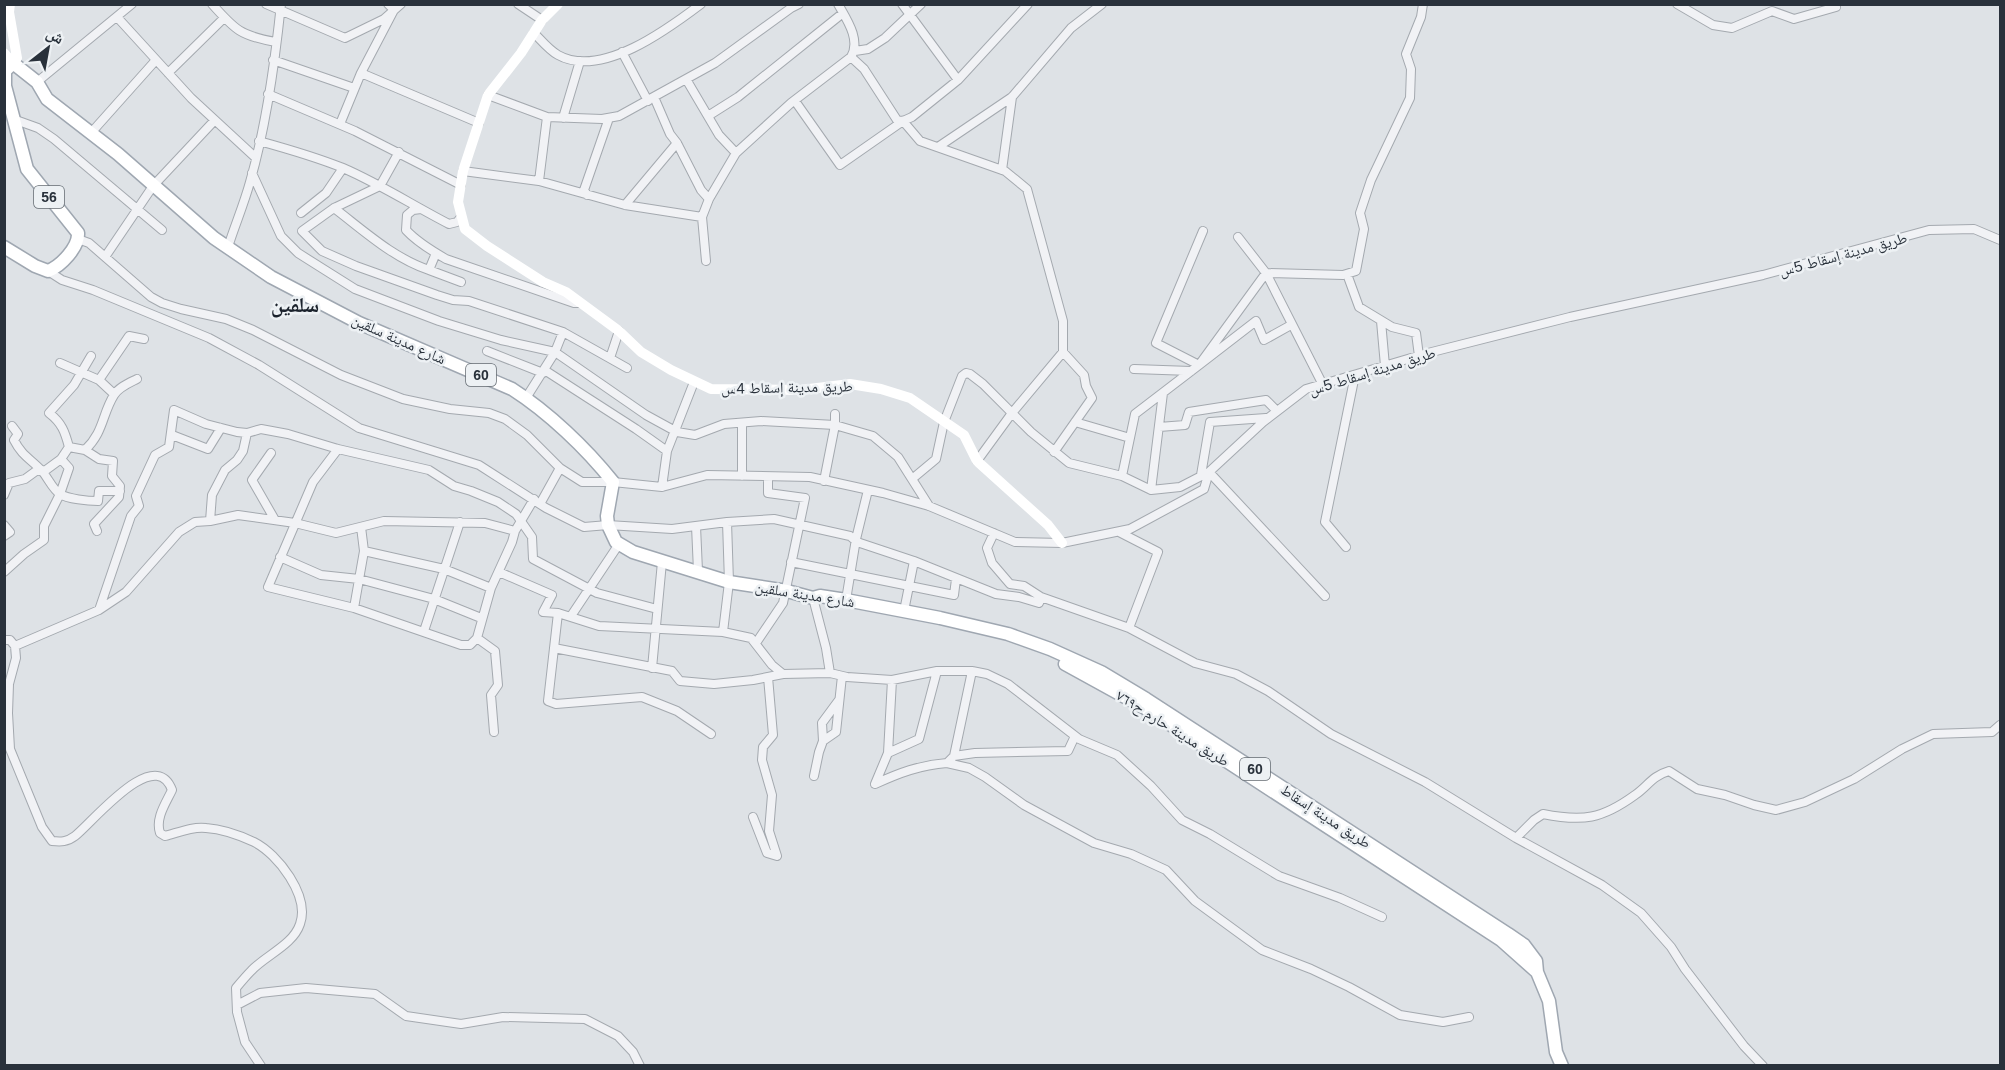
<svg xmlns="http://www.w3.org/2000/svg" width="2005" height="1070" font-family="Helvetica,'Noto Naskh Arabic',sans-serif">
	<rect width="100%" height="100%" fill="#dee2e6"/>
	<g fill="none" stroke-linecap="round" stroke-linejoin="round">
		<g stroke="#a4a9af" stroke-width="10">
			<path id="street" d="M 212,4 C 235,30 241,36 276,42
				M 266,4 L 345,38 L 384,19 L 401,4
				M 388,4 L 394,10 L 361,73 L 479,123
				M 518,4 L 542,20
				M 902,4 L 958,80
				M 1677,4 L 1713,25 L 1732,28 L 1772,11 L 1794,19 L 1836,7
				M 117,17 L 191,98 L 256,158
				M 534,33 C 541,40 549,50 558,55 C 601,79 668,29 701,4
				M 855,51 L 868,49 L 885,38 L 921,4
				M 622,52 L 648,101
				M 851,57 L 864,69 L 897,120 L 903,121 L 912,117 L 958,80 L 1028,4
				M 273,60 L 354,88
				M 168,73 L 224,18
				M 686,79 L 719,135 L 736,153
				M 37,82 L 132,4
				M 268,94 L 355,131 L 461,185
				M 488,95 L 547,117 L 602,119 L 619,116 L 715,63 L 791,8 L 799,4
				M 654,97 L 670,134 L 677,143 L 701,190 L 709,199
				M 795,101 L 840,165 L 903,121 L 920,141 L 1005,171 L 1027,189 L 1063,321 L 1063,352 L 1012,413 L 977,461
				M 708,116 L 738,97 L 843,13
				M 563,118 L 580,61
				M 13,119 L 38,128 L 54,139 L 162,230
				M 340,124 L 361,73
				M 90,134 L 156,60
				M 259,141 C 288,149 316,157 343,168 C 380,184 414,206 449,224 L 457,222 L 461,217
				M 938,147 L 1012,97 L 1071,28 L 1102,4
				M 399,152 L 380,186 L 334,208 L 302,231 L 322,251 L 356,266 L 437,295 L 453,300 L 469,301 L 563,332 L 627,368
				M 1002,170 L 1012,97
				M 463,171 L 539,181 L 625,205 L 702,217
				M 252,173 L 281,236 L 298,253 L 355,289 L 439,321 L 501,340 L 555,352 L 646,415 L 677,432 L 695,435 L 724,424 L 761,421 L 835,425 L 873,436 L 898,457 L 929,506
				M 539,181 L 547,117
				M 587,195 L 584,190 L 609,118
				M 625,205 L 677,143
				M 334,208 C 363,230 393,258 429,270 L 436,253
				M 421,209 L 413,210 L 407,215 L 406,230 C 417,242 432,251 446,259 L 574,303 L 579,303
				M 301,213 L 326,193 L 343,168
				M 1203,231 L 1156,343 L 1199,365 L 1256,321 L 1264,340 L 1291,325
				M 1238,237 L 1266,273 L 1323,385
				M 78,239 L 89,243 L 151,297 L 162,303 L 181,309 L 226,319 L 253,330 L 341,375 L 403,399 L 450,409 L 489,413 L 505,419 L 527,435 L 560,468 L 582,482 L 613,482 L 662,487 L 707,475 L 810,477 L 883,493 L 929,506 L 1015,542 L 1062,543 L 1130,529 L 1204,489 L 1209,472 L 1263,422 L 1306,389 L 1428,353 L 1570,317 L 1763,275 L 1929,230 L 1974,229 L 2000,240
				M 228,247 C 235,225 244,204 250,182 C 266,127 275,62 281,4
				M 105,257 L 153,186 L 214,121
				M 706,261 L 702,217 L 709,199 L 736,153 L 791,103 L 851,57 C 861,40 847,20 838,4
				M 429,270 L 461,282
				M 48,271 L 62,280 L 93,290 L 209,338 L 259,365 L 359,428 L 479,465 L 546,508 L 584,527 L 608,525 L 672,529 L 727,522 L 774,519 L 850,536 L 857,542 L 914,561 L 996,594 L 1019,597 L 1039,603 L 1041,597
				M 1347,274 L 1359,307 L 1392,327 L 1416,333 L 1419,356
				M 1381,321 L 1385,366
				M 487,351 L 543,373 L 546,371 L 636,429 L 667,451
				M 91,356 L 74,385 L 49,413 C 62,423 65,432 69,447 L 85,450 L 99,459 L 113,461 L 112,476 L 120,486 L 119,497 L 94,524 L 97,531
				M 610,358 L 619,331
				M 60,363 L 99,380 L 114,394
				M 1134,369 L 1191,371
				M 99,380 L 129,336 L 144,339
				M 526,398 L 555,352 L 563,332
				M 1075,422 L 1130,438
				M 12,426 L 18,434 L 14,440 C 22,456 31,459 42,471 C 48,478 53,490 60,494 C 68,499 88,501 98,501 L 99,491 L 120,491
				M 1159,427 L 1185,425 L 1189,412 L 1266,400 L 1277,411
				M 172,435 L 208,449 L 221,428
				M 338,449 L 313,482 L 268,587 L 354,608 L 461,645 L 470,645 L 477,638
				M 85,450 C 104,432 102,414 114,395 C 119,387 129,383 137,379
				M 1054,452 L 1092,398 L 1086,386 L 1084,375 L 1063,352
				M 271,453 L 252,480 L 275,520
				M 1201,475 L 1210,422 L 1266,418
				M 742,476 L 742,423
				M 1122,476 L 1135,414 L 1199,365 L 1266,273 L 1343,275 L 1356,271 L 1364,229 L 1360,213 L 1371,180 L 1410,98 L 1411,69 L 1406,54 L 1421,17 L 1423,4
				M 912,479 L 936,459 L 944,422 L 962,376 L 966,373 L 970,374 L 983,384 L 1031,432 L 1069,463 L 1122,476 L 1151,490 L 1180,487 L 1209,472 L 1325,596
				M 824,481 L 835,425 L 835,414
				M 662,487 L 667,451 L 694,382
				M 1151,490 L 1163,393
				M 4,495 L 9,483 L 25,479 L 36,471 L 46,470 L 61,459 L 69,447
				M 540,504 L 560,468
				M 210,521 L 212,495 L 225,470 L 237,460 L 243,451 L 247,433
				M 4,525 L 10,532 L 4,536
				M 696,526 L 698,571
				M 1119,532 L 1158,552 L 1129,628
				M 994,533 L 987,548 L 992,563 L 1010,584 L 1024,586 L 1041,597 L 1129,628 L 1195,663 L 1236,674 L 1268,691 L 1331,734 L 1425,782 L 1516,838 L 1602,885 L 1641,913 L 1671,947 L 1685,969 L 1744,1046 L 1763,1066
				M 1346,547 L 1325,522 L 1355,375
				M 364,551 L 444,569 L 491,588
				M 280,557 L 321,575 L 359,579 L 434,599 L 481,618
				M 791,562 L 954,595 L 956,579
				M 4,572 L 24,554 L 44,540 L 44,526 L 60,494 L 69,468 L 61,459
				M 499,572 L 552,595 L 543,612 L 558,613
				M 813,598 L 826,648 L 830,673
				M 846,600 L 856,539 L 868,490
				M 354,608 L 364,551 L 361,527
				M 99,610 L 131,516 L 139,506 L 136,496 L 155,455 L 169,447 L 174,410 L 206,424 L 237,432 L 247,433 L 261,429 L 288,434 L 338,449 L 429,470 L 454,486 L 471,491 L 498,502 L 516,514 L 532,537 L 533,559 L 597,593 L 657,609
				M 904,611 L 914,561
				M 571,616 L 619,544
				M 424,631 L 460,522
				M 723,632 L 729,582 L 727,522
				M 4,640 L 10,640 L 15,646 L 16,658 L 9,684 L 8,713 L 10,749 L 42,827 L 52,841 C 61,842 67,842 75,836 C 92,823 155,744 172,790 C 166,803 155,818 160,833 L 165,836 C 177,833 193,826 206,828 C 222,829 239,835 254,842 C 278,854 310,896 300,924 C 293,945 266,955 251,971 C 246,976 241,982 236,988 L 237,1012 L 245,1042 L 261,1066
				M 756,643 L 783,603 L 805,498 L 768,493 L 768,477
				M 15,646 L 99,610 L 126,592 L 179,532 L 195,522 L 210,521 L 238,515 L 295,523 L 336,533 L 384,521 L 485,523 L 515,531
				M 554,648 L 672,671 L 680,681 L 714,684 L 753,680 L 783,674
				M 652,668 L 662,562
				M 937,671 L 919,739 L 888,753 L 875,784 C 899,773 920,765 947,763 L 954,756 L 975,753 L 1068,751 L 1075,736
				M 494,732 L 491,695 L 498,685 L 495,651 L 477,638 L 491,588 L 512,542 L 515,531 L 534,499
				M 711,734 L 677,711 L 642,697 L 556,704 L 548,701 L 558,613 L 599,626 L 723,632 L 751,638 L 772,665 L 783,674 L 830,673 L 847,677 L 892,680 L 937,671 L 972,671 L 987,674 L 1008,684 L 1079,739 L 1117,755 L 1151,786 L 1182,820 L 1210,834 L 1279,876 L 1340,898 L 1382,917
				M 823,741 L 822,723 L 839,700
				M 888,753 L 892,680
				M 954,756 L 972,671
				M 947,763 L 969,768 L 985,777 L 1024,805 L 1094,843 L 1131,854 L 1166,870 L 1195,901 L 1262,950 L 1311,969 L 1349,987 L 1400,1015 L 1443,1022 L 1469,1017
				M 814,776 L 819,752 L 823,741 L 836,732 L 842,676
				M 753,817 L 767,853 L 777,856 L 769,831 L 772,795 L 762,760 L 763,747 L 773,735 L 768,677
				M 1516,838 L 1534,820 L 1543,814 C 1583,822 1602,819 1635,795 C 1648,786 1652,776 1669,771 L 1697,789 L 1725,795 L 1754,805 L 1776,810 L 1805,802 L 1854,779 L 1902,749 L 1933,734 L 1992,732 L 2000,725
				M 237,1005 L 260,993 L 306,988 L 375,994 L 406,1016 L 461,1024 L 503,1017 L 585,1019 L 618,1036 L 633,1052 L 640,1066"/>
		</g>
		<g stroke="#9fa7b1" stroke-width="15">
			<path id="primary" d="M 4,247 L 35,266 L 48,271 C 61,266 79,247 78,233 L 27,169 L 5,86 L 5,71 L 13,63 L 37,82 L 47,99 L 118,154 L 214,238 L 271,277 L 359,323 L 512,389 C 548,412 586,448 613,482 L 607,516 L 608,525 L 616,542 L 633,552 L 729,582 L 787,591 L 813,598 L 820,596 L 846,600 L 940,618 L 1008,634 L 1050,649 L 1101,672 L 1146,699 L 1508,934 L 1524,945 L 1536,961 L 1537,972 L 1549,1001 L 1556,1052 L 1562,1066
				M 1065,664 L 1145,708 L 1501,940 L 1537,972"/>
		</g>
		<use href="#street" stroke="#f1f2f5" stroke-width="8"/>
		<path stroke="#fff" stroke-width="10" d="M 558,4 L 542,20 L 521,53 L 488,95 L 463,171 L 458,202 L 465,229 L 487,246 L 543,282 L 566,292 L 619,331 L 641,352 L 671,370 L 711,389 L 801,390 L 850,384 L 881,389 L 910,398 L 964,435 L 977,461 L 1048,525 L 1062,543
			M 4,53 L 13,63 L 17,58 L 9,12 L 10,4"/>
		<use href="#primary" stroke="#fff" stroke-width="12"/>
	</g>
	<g text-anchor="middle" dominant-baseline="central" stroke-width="5" stroke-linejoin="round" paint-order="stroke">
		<g fill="#edf1f4" stroke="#646b72" stroke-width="1.5">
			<rect x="34" y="186" width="30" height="22" rx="4.5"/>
			<rect x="466" y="364" width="30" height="22" rx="4.5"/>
			<rect x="1240" y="758" width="30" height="22" rx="4.5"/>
		</g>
		<g font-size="14" font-weight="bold" fill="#29313b">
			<text x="49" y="197">56</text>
			<text x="481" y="375">60</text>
			<text x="1255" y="769">60</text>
		</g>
		<g font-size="15" fill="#29313b" stroke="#edf1f4">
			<text transform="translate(1843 254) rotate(-15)">طريق مدينة إسقاط 5س</text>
			<text transform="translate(399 339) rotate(24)">شارع مدينة سلقين</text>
			<text transform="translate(1372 371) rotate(-17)">طريق مدينة إسقاط 5س</text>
			<text transform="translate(787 387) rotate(-1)">طريق مدينة إسقاط 4س</text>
			<text transform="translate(805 594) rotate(9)">شارع مدينة سلقين</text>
			<text transform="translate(1173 728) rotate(32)">طريق مدينة حارم ح٧٦٩</text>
			<text transform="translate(1326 816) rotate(33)">طريق مدينة إسقاط</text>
		</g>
		<g font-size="21" font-weight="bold" fill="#1b222c" stroke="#edf1f4">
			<text x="295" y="304">سلقين</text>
		</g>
	</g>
	<rect width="2005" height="1070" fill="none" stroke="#29313b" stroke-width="12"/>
	<g transform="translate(48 48) rotate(31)" stroke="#edf1f4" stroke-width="4.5" paint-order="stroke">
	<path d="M0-4.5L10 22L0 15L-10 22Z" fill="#29313b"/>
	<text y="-9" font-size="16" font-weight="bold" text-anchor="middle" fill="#29313b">ش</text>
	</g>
</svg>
